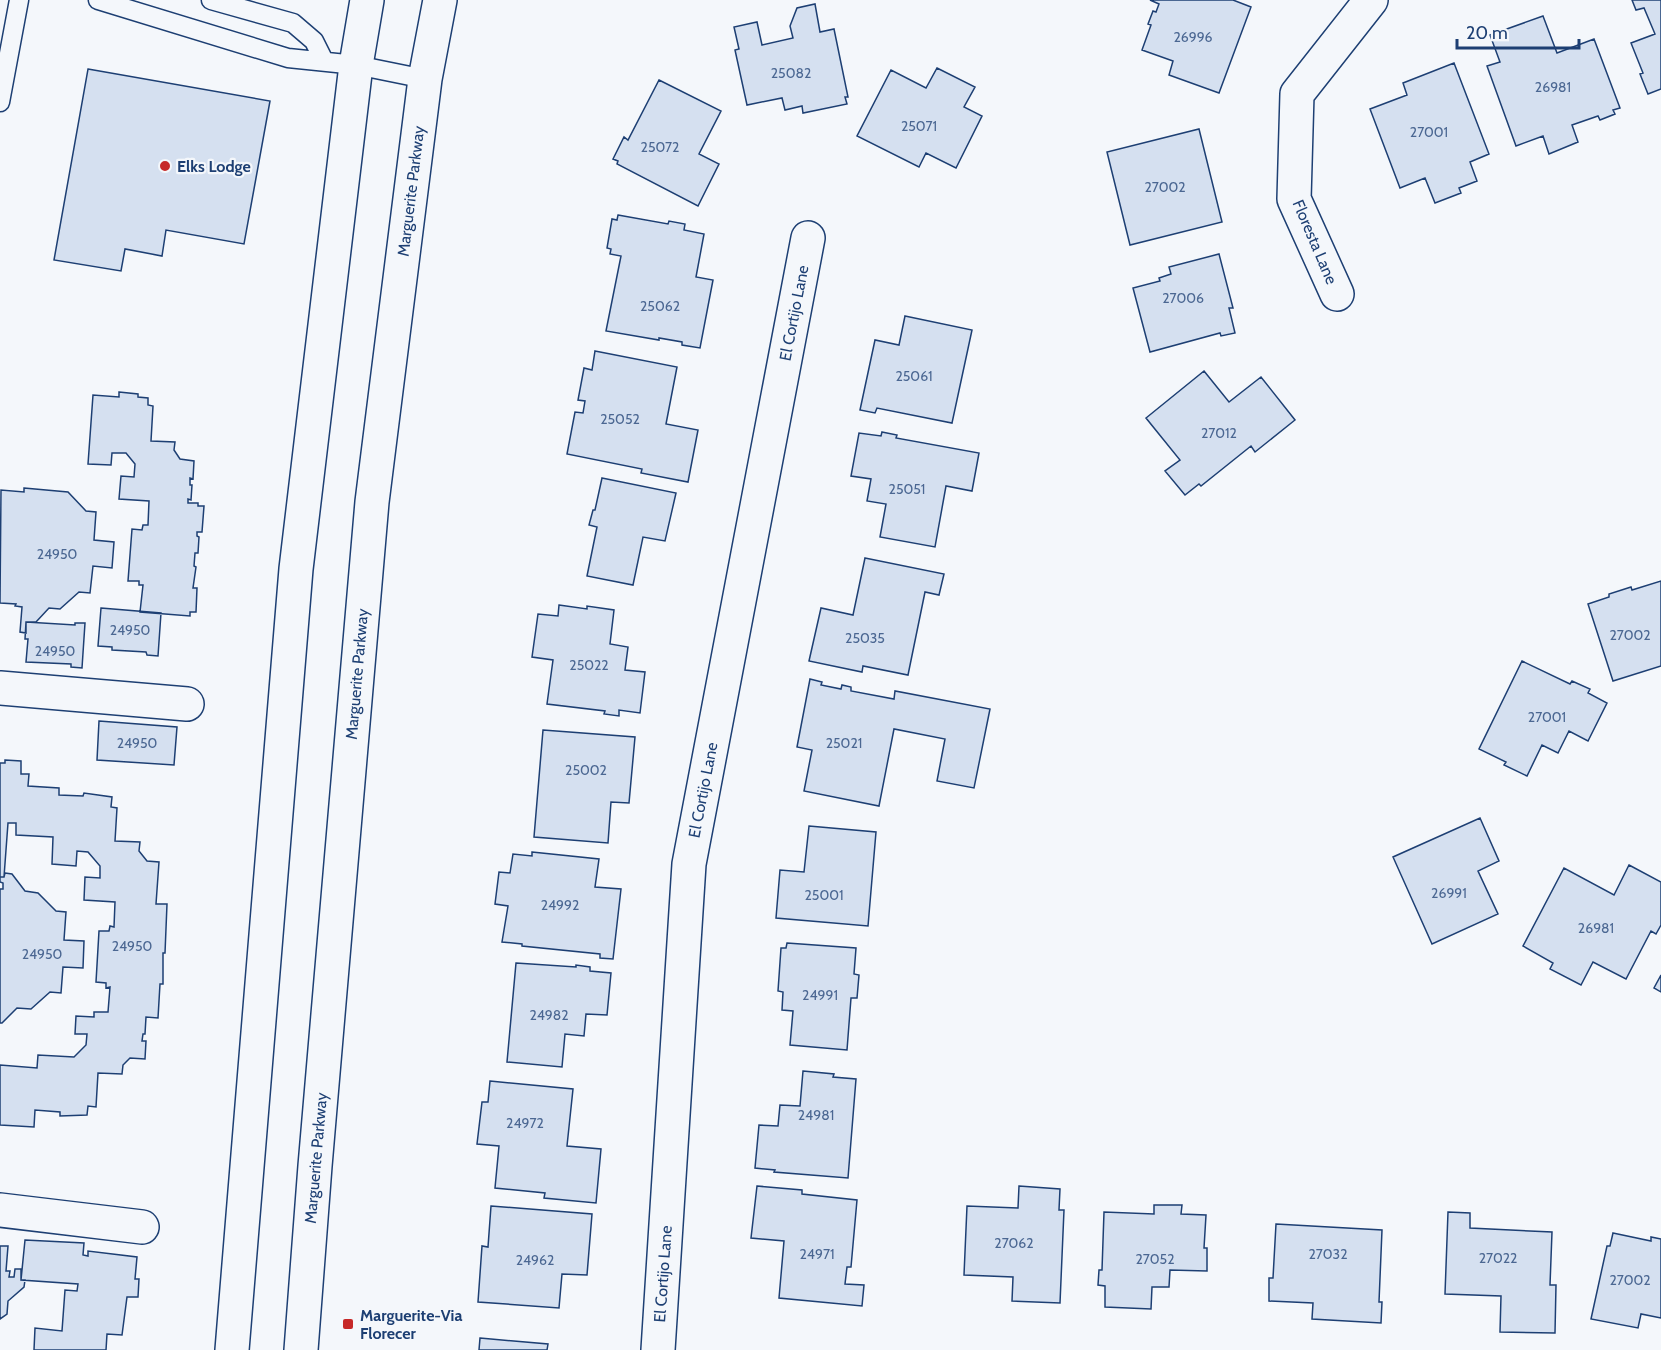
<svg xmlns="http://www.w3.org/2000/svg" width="1661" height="1350" font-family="Cabin,sans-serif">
	<rect width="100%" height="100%" fill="#f4f7fb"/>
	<path fill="#d5e0f0" stroke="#1d3f73" stroke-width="1.5" d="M 1150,0 L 1233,0 L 1251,7 L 1219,93 L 1169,75 L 1173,61 L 1142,50 L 1151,25 L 1148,24 L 1153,11 L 1156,12 L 1159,4 Z
		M 1632,0 L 1661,0 L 1661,89 L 1648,94 L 1640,74 L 1643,73 L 1631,43 L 1655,34 L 1644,8 L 1636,10 Z
		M 815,4 L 820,32 L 834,29 L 848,97 L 845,97 L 847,104 L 803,113 L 802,106 L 785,110 L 782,98 L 747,105 L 735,50 L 739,49 L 734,27 L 757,22 L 762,45 L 793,38 L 790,26 L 797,8 Z
		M 1543,16 L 1557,53 L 1594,39 L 1620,108 L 1613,110 L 1615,114 L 1600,120 L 1598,116 L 1572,125 L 1578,142 L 1549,154 L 1543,136 L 1516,146 L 1487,66 L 1500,62 L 1490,35 Z
		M 1454,63 L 1489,154 L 1470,162 L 1477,181 L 1459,188 L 1461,193 L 1435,203 L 1425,178 L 1400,188 L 1370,109 L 1407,95 L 1403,83 Z
		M 937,68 L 975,87 L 964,107 L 982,116 L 956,168 L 926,153 L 919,167 L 857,136 L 891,70 L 926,88 Z
		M 88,69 L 270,101 L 244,244 L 166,230 L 162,256 L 125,249 L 121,271 L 54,260 Z
		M 659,80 L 721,111 L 699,154 L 719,164 L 698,206 L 617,164 L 618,161 L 613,159 L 624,137 L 628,140 Z
		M 1199,129 L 1222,222 L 1130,245 L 1107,152 Z
		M 618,215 L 668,224 L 669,221 L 685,224 L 684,230 L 704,234 L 696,277 L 713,280 L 700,348 L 682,345 L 682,342 L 659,338 L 659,340 L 606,331 L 621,256 L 610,254 L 611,249 L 607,248 L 612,219 L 617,220 Z
		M 1219,254 L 1233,308 L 1229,308 L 1235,333 L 1221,336 L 1220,333 L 1150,352 L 1133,288 L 1160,281 L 1159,278 L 1171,274 L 1169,267 Z
		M 905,316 L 972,330 L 952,423 L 877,408 L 875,413 L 860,410 L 875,340 L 899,345 Z
		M 595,351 L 677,367 L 666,424 L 698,430 L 688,482 L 641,473 L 642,469 L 567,454 L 575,412 L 583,413 L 585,401 L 578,400 L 584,368 L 592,370 Z
		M 1204,371 L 1229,402 L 1261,377 L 1295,420 L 1255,452 L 1251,446 L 1201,486 L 1199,484 L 1185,495 L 1165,471 L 1180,460 L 1146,418 Z
		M 119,392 L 138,394 L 138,397 L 148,398 L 148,405 L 153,406 L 151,441 L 175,442 L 174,450 L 180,459 L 194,461 L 193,479 L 190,478 L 190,485 L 192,485 L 191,500 L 188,499 L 188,503 L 198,503 L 198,506 L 204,506 L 202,532 L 197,532 L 197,536 L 199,537 L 198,553 L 195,553 L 194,566 L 196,567 L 193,588 L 197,588 L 196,612 L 190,612 L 190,616 L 140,612 L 143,585 L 139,585 L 139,581 L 128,581 L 132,529 L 142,530 L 143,525 L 148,525 L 149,501 L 119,499 L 121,476 L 134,477 L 135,464 L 126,453 L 112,453 L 111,465 L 88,464 L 93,395 L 119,397 Z
		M 882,432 L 897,435 L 896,438 L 979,453 L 972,491 L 946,486 L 935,547 L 880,537 L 886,504 L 867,501 L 871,479 L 851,476 L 859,433 L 881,436 Z
		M 602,478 L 676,493 L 665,541 L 643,537 L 633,585 L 587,576 L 597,527 L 589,525 L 593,510 L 595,510 Z
		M 24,488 L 68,492 L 86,511 L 96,512 L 94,540 L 114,542 L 112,568 L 93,566 L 90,593 L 79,592 L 60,609 L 49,608 L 36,622 L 26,622 L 26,633 L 20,632 L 22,607 L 15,606 L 16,604 L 0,603 L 1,490 L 24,492 Z
		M 865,558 L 944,574 L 939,595 L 925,592 L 908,675 L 863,666 L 862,672 L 809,661 L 821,608 L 853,615 Z
		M 1661,581 L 1661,666 L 1613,681 L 1588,604 L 1609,597 L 1609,594 L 1631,587 L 1632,590 Z
		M 559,605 L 587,609 L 587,606 L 614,610 L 610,644 L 628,647 L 625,670 L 645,672 L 640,713 L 619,710 L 619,716 L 604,714 L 605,711 L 547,704 L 553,660 L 532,657 L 538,614 L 558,616 Z
		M 101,608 L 161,613 L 158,656 L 147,655 L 146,652 L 112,650 L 112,647 L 98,646 Z
		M 26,622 L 75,625 L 75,623 L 85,623 L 82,668 L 71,667 L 71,664 L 26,662 L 28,639 L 25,639 Z
		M 1522,661 L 1570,684 L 1572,681 L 1590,689 L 1588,693 L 1607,703 L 1588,741 L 1569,731 L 1558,753 L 1542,745 L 1527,776 L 1504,765 L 1506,762 L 1479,749 Z
		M 810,679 L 822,682 L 821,685 L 841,689 L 842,685 L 851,687 L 851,691 L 894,699 L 895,691 L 990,709 L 974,788 L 937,781 L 945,739 L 894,729 L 879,806 L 804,791 L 812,750 L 797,747 Z
		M 99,721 L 177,727 L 174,765 L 97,760 Z
		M 543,730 L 635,737 L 629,803 L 611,802 L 608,843 L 534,837 Z
		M 5,760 L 21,761 L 21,774 L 29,774 L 28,786 L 59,788 L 59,795 L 83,796 L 84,793 L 112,797 L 111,807 L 117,808 L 115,841 L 140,842 L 139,851 L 147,861 L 159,862 L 156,904 L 167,904 L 165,953 L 163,953 L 163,984 L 160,984 L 158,1018 L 146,1017 L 145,1034 L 143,1034 L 142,1041 L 146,1041 L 145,1059 L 130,1058 L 123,1065 L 122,1074 L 98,1073 L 96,1107 L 88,1106 L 87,1115 L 60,1116 L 60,1112 L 35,1110 L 34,1127 L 0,1125 L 0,1065 L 37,1068 L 38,1055 L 74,1057 L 86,1045 L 87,1034 L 75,1034 L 76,1016 L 94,1017 L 94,1012 L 108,1012 L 110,987 L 106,988 L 106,983 L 96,982 L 99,931 L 109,931 L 110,926 L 114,927 L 115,902 L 84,900 L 85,877 L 100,878 L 100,866 L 88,852 L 77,851 L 76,866 L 52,864 L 53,837 L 16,835 L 16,823 L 8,823 L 4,877 L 0,877 L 0,763 L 5,763 Z
		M 1480,818 L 1499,861 L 1478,871 L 1498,914 L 1432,944 L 1393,857 Z
		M 809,826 L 876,832 L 868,926 L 776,918 L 780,870 L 804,872 Z
		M 532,852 L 599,859 L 595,887 L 621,889 L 613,959 L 600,958 L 600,954 L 522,946 L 522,944 L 502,942 L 508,906 L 495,904 L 499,872 L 510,873 L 513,854 L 532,856 Z
		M 1629,865 L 1661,882 L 1661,925 L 1656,934 L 1651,931 L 1626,979 L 1593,962 L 1581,985 L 1550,969 L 1553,963 L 1523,946 L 1564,868 L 1614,895 Z
		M 5,873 L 12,874 L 25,891 L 38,893 L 56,911 L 66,912 L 64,940 L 84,941 L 83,968 L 63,967 L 61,993 L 50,992 L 31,1009 L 17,1008 L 2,1023 L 0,1023 L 0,889 L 3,889 L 3,883 L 0,882 L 0,877 L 4,877 Z
		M 787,943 L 856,948 L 854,974 L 859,975 L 857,998 L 851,998 L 847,1050 L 790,1045 L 793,1011 L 782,1010 L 783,992 L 778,991 L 781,948 L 786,948 Z
		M 516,963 L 576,967 L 576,965 L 590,967 L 590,971 L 611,973 L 607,1015 L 586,1014 L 584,1036 L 565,1034 L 562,1067 L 507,1062 Z
		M 1661,975 L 1661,992 L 1654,988 Z
		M 803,1071 L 834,1074 L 833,1077 L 856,1079 L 848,1178 L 774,1172 L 775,1170 L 755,1168 L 759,1125 L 778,1126 L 780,1105 L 800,1106 Z
		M 490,1081 L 573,1089 L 567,1146 L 601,1149 L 596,1203 L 544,1198 L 545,1193 L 495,1188 L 499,1146 L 477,1144 L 482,1102 L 488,1102 Z
		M 757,1186 L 802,1190 L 802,1194 L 857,1200 L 851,1267 L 847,1267 L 845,1284 L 864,1285 L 862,1306 L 779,1298 L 784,1241 L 751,1238 Z
		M 1019,1186 L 1060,1189 L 1059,1210 L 1064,1210 L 1060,1303 L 1012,1301 L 1013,1277 L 964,1275 L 967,1206 L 1018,1208 Z
		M 1154,1205 L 1182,1205 L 1181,1214 L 1206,1215 L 1204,1248 L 1207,1248 L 1207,1271 L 1170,1270 L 1169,1287 L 1152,1287 L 1151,1309 L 1105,1307 L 1105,1286 L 1098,1285 L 1099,1270 L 1102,1270 L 1104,1212 L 1154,1214 Z
		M 491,1206 L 592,1214 L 587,1275 L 562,1274 L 559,1308 L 478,1302 L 482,1246 L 488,1247 Z
		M 1448,1212 L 1470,1213 L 1470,1228 L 1552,1232 L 1550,1285 L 1556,1285 L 1555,1333 L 1500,1332 L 1501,1296 L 1445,1294 Z
		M 1276,1224 L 1382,1230 L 1379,1302 L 1382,1302 L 1381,1323 L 1312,1319 L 1313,1303 L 1269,1301 L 1269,1278 L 1273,1278 Z
		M 1613,1233 L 1651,1241 L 1651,1237 L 1661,1239 L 1661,1318 L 1641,1314 L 1638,1328 L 1591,1319 L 1607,1246 L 1610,1246 Z
		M 25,1240 L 84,1243 L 83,1255 L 88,1256 L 88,1251 L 137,1257 L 135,1279 L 139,1279 L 138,1297 L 127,1297 L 122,1335 L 107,1334 L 106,1350 L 34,1350 L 35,1328 L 62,1331 L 65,1290 L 77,1291 L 78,1284 L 21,1280 Z
		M 0,1246 L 8,1246 L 6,1271 L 10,1271 L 9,1277 L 14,1277 L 15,1269 L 21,1269 L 21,1280 L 25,1280 L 24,1287 L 8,1301 L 7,1314 L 0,1319 Z
		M 480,1338 L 548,1344 L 547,1350 L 479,1350 Z"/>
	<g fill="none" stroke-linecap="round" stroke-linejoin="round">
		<g stroke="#1d3f73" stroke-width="21">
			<path id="lane" d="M 98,0 L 288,58 L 356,65 L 425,79
				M 211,0 L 293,23 L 314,41 L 324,61
				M 0,102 L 19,0"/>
		</g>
		<g stroke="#1d3f73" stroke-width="36">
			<path id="street" d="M 1337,294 L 1294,199 L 1297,94 L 1371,0
				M 0,688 L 187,704
				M 0,1210 L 142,1227
				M 658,1350 L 689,864 L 808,238"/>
		</g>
		<g stroke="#1d3f73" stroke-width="36">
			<path id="primary" d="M 232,1350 L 296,569 L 356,65 L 367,0
				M 301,1350 L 315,1166 L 372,502 L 425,79 L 440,0"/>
		</g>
		<use href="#lane" stroke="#f4f7fb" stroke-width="18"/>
		<use href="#street" stroke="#f4f7fb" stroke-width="33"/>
		<use href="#primary" stroke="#f4f7fb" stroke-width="33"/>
	</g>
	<g fill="#c62828" stroke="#f4f7fb" stroke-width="2">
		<circle cx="165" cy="166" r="6"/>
		<rect x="342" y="1318" width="12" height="12" rx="3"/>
	</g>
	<g text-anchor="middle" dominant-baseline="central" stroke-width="4.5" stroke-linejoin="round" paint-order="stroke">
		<g font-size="14" fill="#4b6792">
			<text x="1193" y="37">26996</text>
			<text x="791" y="73">25082</text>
			<text x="1553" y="87">26981</text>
			<text x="919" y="126">25071</text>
			<text x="1429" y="132">27001</text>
			<text x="660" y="147">25072</text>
			<text x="1165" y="187">27002</text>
			<text x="1183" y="298">27006</text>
			<text x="660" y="306">25062</text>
			<text x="914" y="376">25061</text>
			<text x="620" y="419">25052</text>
			<text x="1219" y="433">27012</text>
			<text x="907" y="489">25051</text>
			<text x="57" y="554">24950</text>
			<text x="130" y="630">24950</text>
			<text x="1630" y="635">27002</text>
			<text x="865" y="638">25035</text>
			<text x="55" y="651">24950</text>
			<text x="589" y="665">25022</text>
			<text x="1547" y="717">27001</text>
			<text x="137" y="743">24950</text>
			<text x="844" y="743">25021</text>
			<text x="586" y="770">25002</text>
			<text x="1449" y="893">26991</text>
			<text x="824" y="895">25001</text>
			<text x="560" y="905">24992</text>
			<text x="1596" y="928">26981</text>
			<text x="132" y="946">24950</text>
			<text x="42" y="954">24950</text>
			<text x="820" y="995">24991</text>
			<text x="549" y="1015">24982</text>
			<text x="816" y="1115">24981</text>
			<text x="525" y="1123">24972</text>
			<text x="1014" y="1243">27062</text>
			<text x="817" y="1254">24971</text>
			<text x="1328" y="1254">27032</text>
			<text x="1498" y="1258">27022</text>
			<text x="1155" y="1259">27052</text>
			<text x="535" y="1260">24962</text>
			<text x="1630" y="1280">27002</text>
		</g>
		<g font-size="16" font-weight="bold" fill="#1d3f73" stroke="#f4f7fb" text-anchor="start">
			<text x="177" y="166">Elks Lodge</text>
			<text x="360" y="1315">Marguerite-Via<tspan x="360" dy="18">Florecer</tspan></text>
		</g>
		<g font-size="16" fill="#1d3f73" stroke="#f4f7fb">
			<text transform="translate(411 191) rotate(-83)">Marguerite Parkway</text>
			<text transform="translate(1315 242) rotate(67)">Floresta Lane</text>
			<text transform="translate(794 313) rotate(-79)">El Cortijo Lane</text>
			<text transform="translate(357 674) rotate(-85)">Marguerite Parkway</text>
			<text transform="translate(703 790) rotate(-79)">El Cortijo Lane</text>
			<text transform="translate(316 1158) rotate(-85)">Marguerite Parkway</text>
			<text transform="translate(663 1274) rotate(-86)">El Cortijo Lane</text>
		</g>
	</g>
	<path d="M1457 39v9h122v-9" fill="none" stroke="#1d3f73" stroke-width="3"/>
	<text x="1466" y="39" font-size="18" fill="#1d3f73" stroke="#f4f7fb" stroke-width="4.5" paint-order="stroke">20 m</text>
</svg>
